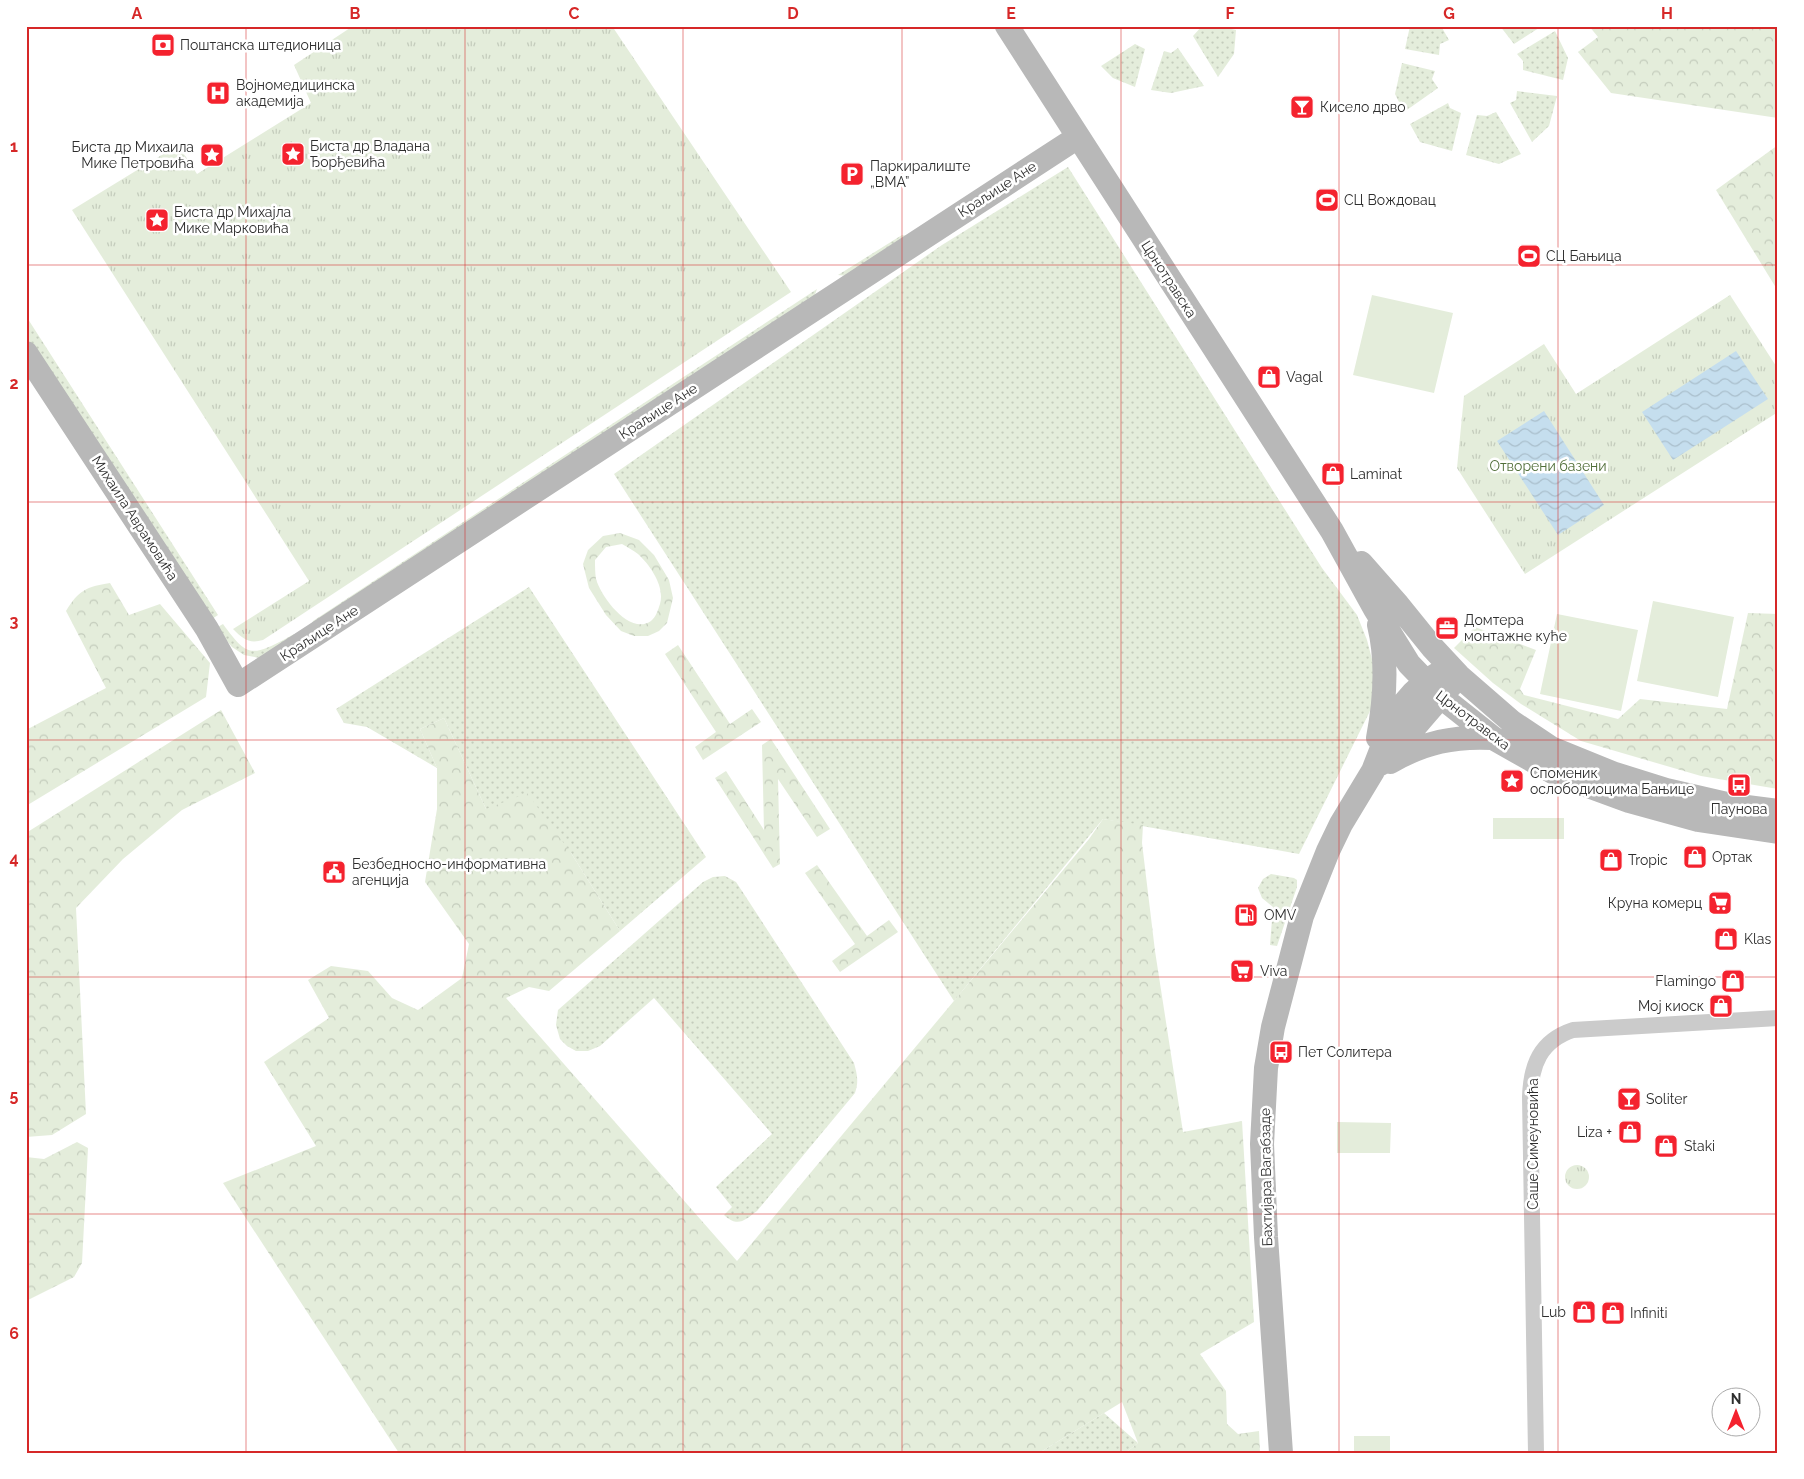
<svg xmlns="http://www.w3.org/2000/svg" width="1804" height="1479" font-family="Raleway,sans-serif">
	<defs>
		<pattern id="grass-dots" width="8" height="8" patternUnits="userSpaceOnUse" patternTransform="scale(1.25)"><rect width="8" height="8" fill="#e4eddb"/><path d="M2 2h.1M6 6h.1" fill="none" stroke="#c4ccbc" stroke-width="1.8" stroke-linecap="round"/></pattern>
		<pattern id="forest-crowns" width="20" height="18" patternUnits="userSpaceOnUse" patternTransform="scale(1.25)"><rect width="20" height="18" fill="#e4eddb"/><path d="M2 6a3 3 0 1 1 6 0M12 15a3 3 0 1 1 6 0" fill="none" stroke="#c4ccbc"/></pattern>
		<pattern id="park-tufts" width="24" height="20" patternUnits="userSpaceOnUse" patternTransform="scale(1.25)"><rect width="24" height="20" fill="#e4eddb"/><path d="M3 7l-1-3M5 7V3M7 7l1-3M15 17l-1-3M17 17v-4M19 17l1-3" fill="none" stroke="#c4ccbc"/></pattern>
		<pattern id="water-waves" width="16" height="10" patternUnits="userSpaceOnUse" patternTransform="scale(1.25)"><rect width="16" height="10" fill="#c5deee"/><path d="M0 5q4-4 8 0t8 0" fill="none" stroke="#aabfcc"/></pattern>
	</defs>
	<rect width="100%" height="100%" fill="#fff"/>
	<path fill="url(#grass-dots)" d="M 1202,26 L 1217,26 L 1236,30 L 1234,54 L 1218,77 L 1193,36 Z
		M 1410,26 L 1441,26 L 1449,40 L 1440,44 L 1439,55 L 1405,49 Z
		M 1500,26 L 1542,26 L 1514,44 Z
		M 1555,31 L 1568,58 L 1563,80 L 1523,70 L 1523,61 L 1517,54 Z
		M 1135,44 L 1145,49 L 1135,87 L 1113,78 L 1101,66 Z
		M 1178,48 L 1204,86 L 1171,93 L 1151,90 L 1164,51 L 1171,53 Z
		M 1402,63 L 1435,71 L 1432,79 L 1438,88 L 1404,112 L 1395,94 Z
		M 1517,91 L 1557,96 L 1549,126 L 1532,142 L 1510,103 L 1516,100 Z
		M 1448,103 L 1450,108 L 1461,113 L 1452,151 L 1420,142 L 1410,124 Z
		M 1496,112 L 1521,154 L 1499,164 L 1466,155 L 1477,115 L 1487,116 Z
		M 1068,167 L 1322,568 L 1357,615 L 1367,640 L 1374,667 L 1374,703 L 1299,854 L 1103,819 L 954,1001 L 614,474 L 942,245 Z
		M 902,235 L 909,236 L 848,276 L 838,275 Z
		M 817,289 L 813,300 L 311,627 L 313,621 Z
		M 26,316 L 218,615 L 212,619 L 26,336 Z
		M 529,587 L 706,857 L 620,931 L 571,853 L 486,809 L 444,718 L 420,729 L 437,768 L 367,727 L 344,723 L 336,709 Z
		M 223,624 C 247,657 251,657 287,638 C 294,634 296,632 305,634 L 260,658 L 244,655 L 232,647 L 216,628 Z
		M 1271,874 L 1294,878 L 1297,880 L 1297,887 L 1277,946 L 1270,945 L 1273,907 L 1262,898 L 1258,888 L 1263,879 Z
		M 725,876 L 736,882 L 742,891 L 854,1063 C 857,1074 859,1081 855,1093 L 757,1211 C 745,1220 738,1228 724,1215 L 732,1207 L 716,1187 L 772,1134 L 654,998 L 600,1046 L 588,1051 L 576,1051 L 567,1046 L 560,1039 L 556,1025 L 558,1010 L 703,882 L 713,877 Z
		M 1104,1413 L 1138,1443 L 1125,1453 L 1039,1453 Z"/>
	<path fill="url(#forest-crowns)" fill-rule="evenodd" d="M 1589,26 L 1778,26 L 1778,118 L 1611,93 L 1578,52 L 1598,37 Z
		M 1778,145 L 1778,291 L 1716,190 Z
		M 620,533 L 639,540 L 654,555 L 669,580 L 673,598 L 667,623 L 659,631 L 648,636 L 634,636 L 621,631 L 606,615 L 589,588 L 583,564 L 588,550 L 603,536 ZM 622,544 C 627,547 633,550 638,554 C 651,566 665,587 660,604 C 658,610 656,617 651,621 C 630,636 601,597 596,579 C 595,573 595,566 595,560 L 606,547 Z
		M 110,583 L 129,615 L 160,604 L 210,663 L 206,697 L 26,806 L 26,730 L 106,688 L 66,611 C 79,590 86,587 110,583 Z
		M 1748,613 L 1778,614 L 1778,789 L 1701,776 L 1581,741 L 1521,704 L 1493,683 L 1454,648 L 1475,627 L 1536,650 L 1520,689 L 1524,695 L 1618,719 L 1640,699 L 1727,709 Z
		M 678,645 L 730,724 L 752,709 L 761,722 L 703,760 L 695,747 L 716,732 L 665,654 Z
		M 221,710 L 255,773 L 182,810 L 123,859 L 76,908 L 86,1114 L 52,1135 L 26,1137 L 26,833 Z
		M 444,718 L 486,809 L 527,793 L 571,853 L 620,931 L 549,991 L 529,987 L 506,998 L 737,1261 L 1089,839 L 1103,819 L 1143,825 L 1142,843 L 1155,951 L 1183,1132 L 1242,1121 L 1254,1322 L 1200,1354 L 1226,1391 L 1227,1424 L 1238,1434 L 1259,1431 L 1260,1453 L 1125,1453 L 1138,1443 L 1122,1402 L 1039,1453 L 399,1453 L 223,1183 L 316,1146 L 264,1062 L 329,1018 L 308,980 L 331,966 L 368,971 L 392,998 L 418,1010 L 462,978 L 469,944 L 425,882 L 437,809 L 437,768 L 420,729 Z
		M 771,739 L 830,829 L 817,837 L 778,779 L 780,864 L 773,868 L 715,778 L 726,771 L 764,830 L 762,745 Z
		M 817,865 L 867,936 L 889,920 L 898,932 L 840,972 L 832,961 L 855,944 L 805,873 Z
		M 77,1142 L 88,1148 L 82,1263 L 74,1277 L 26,1301 L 26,1157 L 44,1159 Z"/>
	<path fill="url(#park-tufts)" d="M 353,26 L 612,26 L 791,292 L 263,640 C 249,644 243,639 233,629 L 309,581 L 72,210 L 178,145 L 197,174 L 311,103 L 294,65 Z
		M 1730,295 L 1778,369 L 1778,412 L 1525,574 L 1457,468 L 1464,396 L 1544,344 L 1576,394 Z
		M1565 1177a12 12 0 1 1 24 0a12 12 0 1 1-24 0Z"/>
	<path fill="#e4eddb" d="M 1372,295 L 1453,313 L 1434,393 L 1353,375 Z
		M 1653,601 L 1734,617 L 1718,697 L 1637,681 Z
		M 1557,614 L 1638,630 L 1621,711 L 1540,694 Z
		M 1493,818 L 1564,818 L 1564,839 L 1493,839 Z
		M 1337,1122 L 1391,1123 L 1390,1153 L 1337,1153 Z
		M 1354,1436 L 1390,1436 L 1390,1453 L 1354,1453 Z"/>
	<path fill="url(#water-waves)" d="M 1736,351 L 1768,399 L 1673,460 L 1642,412 Z
		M 1544,411 L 1604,505 L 1558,535 L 1497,441 Z"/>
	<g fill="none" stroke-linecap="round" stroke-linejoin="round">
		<path stroke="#cbcbcb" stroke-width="16" d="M 1536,1453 L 1530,1097 C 1531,1065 1540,1041 1573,1030 L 1778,1018"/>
		<path stroke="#b8b8b8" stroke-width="24" d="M 1007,26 L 1332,531 L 1375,609 L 1409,664 L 1440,696 L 1493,738 L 1558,775 L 1629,801 L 1698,820 L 1778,832
			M 26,353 L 207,629 L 238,685 L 1078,137
			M 1361,563 L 1398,605 L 1432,647 L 1459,676 L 1512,722 L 1551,748 L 1615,774 L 1666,790 L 1731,805 L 1778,811
			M 1378,738 C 1385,701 1388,662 1379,625
			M 1390,762 C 1425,742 1454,736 1493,738
			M 1380,764 C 1406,740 1427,711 1451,685
			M 1281,1453 L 1266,1237 L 1262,1144 L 1266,1068 L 1273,1027 L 1302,916 L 1328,851 L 1341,824 L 1373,771 L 1387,735 L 1400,708 L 1413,693 L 1425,682 L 1449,667"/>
	</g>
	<path fill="none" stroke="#d62828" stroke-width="1" stroke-opacity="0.55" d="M 246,26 L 246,1453M 465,26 L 465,1453M 683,26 L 683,1453M 902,26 L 902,1453M 1121,26 L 1121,1453M 1339,26 L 1339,1453M 1558,26 L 1558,1453M 26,265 L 1778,265M 26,502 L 1778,502M 26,740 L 1778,740M 26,977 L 1778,977M 26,1214 L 1778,1214"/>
	<defs>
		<g id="bank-square" transform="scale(1.25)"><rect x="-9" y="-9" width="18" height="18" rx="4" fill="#f4222e" stroke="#fff"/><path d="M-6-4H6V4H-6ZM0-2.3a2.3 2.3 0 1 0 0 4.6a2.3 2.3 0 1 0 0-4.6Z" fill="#fff"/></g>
		<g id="hospital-square" transform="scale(1.25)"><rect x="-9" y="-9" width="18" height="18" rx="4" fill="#f4222e" stroke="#fff"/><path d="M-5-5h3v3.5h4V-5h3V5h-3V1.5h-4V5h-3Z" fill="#fff"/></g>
		<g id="bar-square" transform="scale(1.25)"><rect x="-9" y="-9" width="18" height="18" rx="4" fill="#f4222e" stroke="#fff"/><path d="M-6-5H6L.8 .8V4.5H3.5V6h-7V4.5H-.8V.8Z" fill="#fff"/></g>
		<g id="sight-square" transform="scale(1.25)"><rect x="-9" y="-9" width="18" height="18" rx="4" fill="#f4222e" stroke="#fff"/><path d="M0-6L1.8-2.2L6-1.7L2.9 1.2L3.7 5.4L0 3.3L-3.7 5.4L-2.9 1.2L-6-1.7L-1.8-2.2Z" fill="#fff"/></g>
		<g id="parking-square" transform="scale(1.25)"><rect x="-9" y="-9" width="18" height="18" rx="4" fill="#f4222e" stroke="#fff"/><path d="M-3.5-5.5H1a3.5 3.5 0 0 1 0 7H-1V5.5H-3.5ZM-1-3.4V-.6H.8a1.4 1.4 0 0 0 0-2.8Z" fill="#fff"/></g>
		<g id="stadium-square" transform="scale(1.25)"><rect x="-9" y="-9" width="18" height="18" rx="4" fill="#f4222e" stroke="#fff"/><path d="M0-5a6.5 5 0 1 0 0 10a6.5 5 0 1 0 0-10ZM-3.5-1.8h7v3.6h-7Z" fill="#fff"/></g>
		<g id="shop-square" transform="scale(1.25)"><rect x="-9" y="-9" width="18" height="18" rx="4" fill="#f4222e" stroke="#fff"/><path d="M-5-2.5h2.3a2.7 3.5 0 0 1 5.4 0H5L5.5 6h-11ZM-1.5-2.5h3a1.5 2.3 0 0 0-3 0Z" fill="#fff"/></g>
		<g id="office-square" transform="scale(1.25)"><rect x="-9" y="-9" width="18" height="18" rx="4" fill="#f4222e" stroke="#fff"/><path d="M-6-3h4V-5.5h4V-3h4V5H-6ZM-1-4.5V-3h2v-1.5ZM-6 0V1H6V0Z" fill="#fff"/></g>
		<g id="bus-square" transform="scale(1.25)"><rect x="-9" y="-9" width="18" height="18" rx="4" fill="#f4222e" stroke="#fff"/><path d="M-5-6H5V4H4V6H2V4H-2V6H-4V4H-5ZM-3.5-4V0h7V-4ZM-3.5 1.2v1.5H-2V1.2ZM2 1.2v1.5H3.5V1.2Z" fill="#fff"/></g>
		<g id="civic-square" transform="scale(1.25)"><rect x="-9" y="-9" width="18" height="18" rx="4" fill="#f4222e" stroke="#fff"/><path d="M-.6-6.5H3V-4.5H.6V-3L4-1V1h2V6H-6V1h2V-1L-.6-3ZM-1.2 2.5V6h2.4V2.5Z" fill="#fff"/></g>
		<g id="supermarket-square" transform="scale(1.25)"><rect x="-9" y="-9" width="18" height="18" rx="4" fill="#f4222e" stroke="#fff"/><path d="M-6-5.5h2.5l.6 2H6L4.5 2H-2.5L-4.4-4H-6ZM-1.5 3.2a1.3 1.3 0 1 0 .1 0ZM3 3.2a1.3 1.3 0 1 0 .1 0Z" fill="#fff"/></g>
		<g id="fuel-square" transform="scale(1.25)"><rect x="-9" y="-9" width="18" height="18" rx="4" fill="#f4222e" stroke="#fff"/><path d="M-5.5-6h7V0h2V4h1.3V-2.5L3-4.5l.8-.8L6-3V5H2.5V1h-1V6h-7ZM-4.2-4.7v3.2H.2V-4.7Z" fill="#fff"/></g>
	</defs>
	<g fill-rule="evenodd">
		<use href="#bank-square" x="163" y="45"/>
		<use href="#hospital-square" x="218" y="93"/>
		<use href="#bar-square" x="1302" y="107"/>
		<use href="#sight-square" x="293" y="154"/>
		<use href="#sight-square" x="212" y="155"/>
		<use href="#parking-square" x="852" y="174"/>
		<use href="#stadium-square" x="1327" y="200"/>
		<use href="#sight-square" x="157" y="220"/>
		<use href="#stadium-square" x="1529" y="256"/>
		<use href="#shop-square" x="1269" y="377"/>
		<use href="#shop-square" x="1333" y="474"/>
		<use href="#office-square" x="1447" y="628"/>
		<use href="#sight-square" x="1512" y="781"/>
		<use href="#bus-square" x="1739" y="785"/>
		<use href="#shop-square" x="1695" y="857"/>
		<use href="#shop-square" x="1611" y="860"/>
		<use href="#civic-square" x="334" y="872"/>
		<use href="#supermarket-square" x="1720" y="903"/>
		<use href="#fuel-square" x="1246" y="915"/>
		<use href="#shop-square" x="1726" y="939"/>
		<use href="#supermarket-square" x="1242" y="971"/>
		<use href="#shop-square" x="1733" y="981"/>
		<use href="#shop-square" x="1721" y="1006"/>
		<use href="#bus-square" x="1281" y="1052"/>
		<use href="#bar-square" x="1629" y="1099"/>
		<use href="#shop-square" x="1630" y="1132"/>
		<use href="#shop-square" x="1666" y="1146"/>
		<use href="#shop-square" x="1584" y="1312"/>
		<use href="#shop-square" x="1613" y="1313"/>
	</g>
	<g text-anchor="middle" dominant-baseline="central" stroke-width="5" stroke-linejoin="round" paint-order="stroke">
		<g font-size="14" fill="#2e2e2e" stroke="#fff" text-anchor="start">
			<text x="180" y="45">Поштанска штедионица</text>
			<text x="236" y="85">Војномедицинска<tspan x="236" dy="16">академија</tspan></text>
			<text x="1320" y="107">Кисело дрво</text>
			<text x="310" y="146">Биста др Владана<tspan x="310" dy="16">Ђорђевића</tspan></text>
			<text x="194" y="147" text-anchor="end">Биста др Михаила<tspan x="194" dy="16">Мике Петровића</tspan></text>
			<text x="870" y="166">Паркиралиште<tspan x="870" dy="16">„ВМА”</tspan></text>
			<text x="1344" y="200">СЦ Вождовац</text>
			<text x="174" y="212">Биста др Михајла<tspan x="174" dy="16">Мике Марковића</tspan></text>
			<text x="1546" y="256">СЦ Бањица</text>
			<text x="1286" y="377">Vagal</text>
			<text x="1350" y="474">Laminat</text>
			<text x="1464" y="620">Домтера<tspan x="1464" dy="16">монтажне куће</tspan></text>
			<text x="1530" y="773">Споменик<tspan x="1530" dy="16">ослободиоцима Бањице</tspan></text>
			<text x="1739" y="809" text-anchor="middle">Паунова</text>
			<text x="1712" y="857">Ортак</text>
			<text x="1628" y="860">Tropic</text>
			<text x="352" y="864">Безбедносно-информативна<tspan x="352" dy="16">агенција</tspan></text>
			<text x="1702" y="903" text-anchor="end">Круна комерц</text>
			<text x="1264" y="915">OMV</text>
			<text x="1744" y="939">Klas</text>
			<text x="1260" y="971">Viva</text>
			<text x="1716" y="981" text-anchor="end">Flamingo</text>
			<text x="1704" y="1006" text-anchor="end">Мој киоск</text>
			<text x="1298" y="1052">Пет Солитера</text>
			<text x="1646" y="1099">Soliter</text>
			<text x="1612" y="1132" text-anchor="end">Liza +</text>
			<text x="1684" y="1146">Staki</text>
			<text x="1566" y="1312" text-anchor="end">Lub</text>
			<text x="1630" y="1313">Infiniti</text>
		</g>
		<g font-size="14" fill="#2e2e2e" stroke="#fff">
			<text transform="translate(997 189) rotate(-33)">Краљице Ане</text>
			<text transform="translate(1169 279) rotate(57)">Црнотравска</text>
			<text transform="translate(658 411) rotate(-33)">Краљице Ане</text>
			<text transform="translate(135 518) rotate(57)">Михаила Аврамовића</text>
			<text transform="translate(319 633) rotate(-33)">Краљице Ане</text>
			<text transform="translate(1473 720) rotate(37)">Црнотравска</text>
			<text transform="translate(1533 1144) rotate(-90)">Саше Симеуновића</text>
			<text transform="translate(1266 1177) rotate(-91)">Бахтијара Вагабзаде</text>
		</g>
		<g font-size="14" fill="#506e38" stroke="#fff">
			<text x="1548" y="466">Отворени базени</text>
		</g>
	</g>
	<rect width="1804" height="1479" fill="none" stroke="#ffffff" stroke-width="55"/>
	<g transform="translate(1736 1412)"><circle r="24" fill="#ffffff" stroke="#ababab"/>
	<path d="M0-4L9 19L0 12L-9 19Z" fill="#f4222e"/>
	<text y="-8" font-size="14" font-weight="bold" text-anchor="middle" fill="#2e2e2e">N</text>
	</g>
	<rect x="28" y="28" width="1748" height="1424" fill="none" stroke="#d62828" stroke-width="2"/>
	<g font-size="16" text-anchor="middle" font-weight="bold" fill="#d62828">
		<text x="137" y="19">A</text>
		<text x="355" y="19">B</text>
		<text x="574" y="19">C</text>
		<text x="793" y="19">D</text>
		<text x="1011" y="19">E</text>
		<text x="1230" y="19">F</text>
		<text x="1449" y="19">G</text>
		<text x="1667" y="19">H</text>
		<text x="14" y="152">1</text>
		<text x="14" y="389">2</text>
		<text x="14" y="627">3</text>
		<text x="14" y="864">4</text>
		<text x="14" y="1101">5</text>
		<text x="14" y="1339">6</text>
	</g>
</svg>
